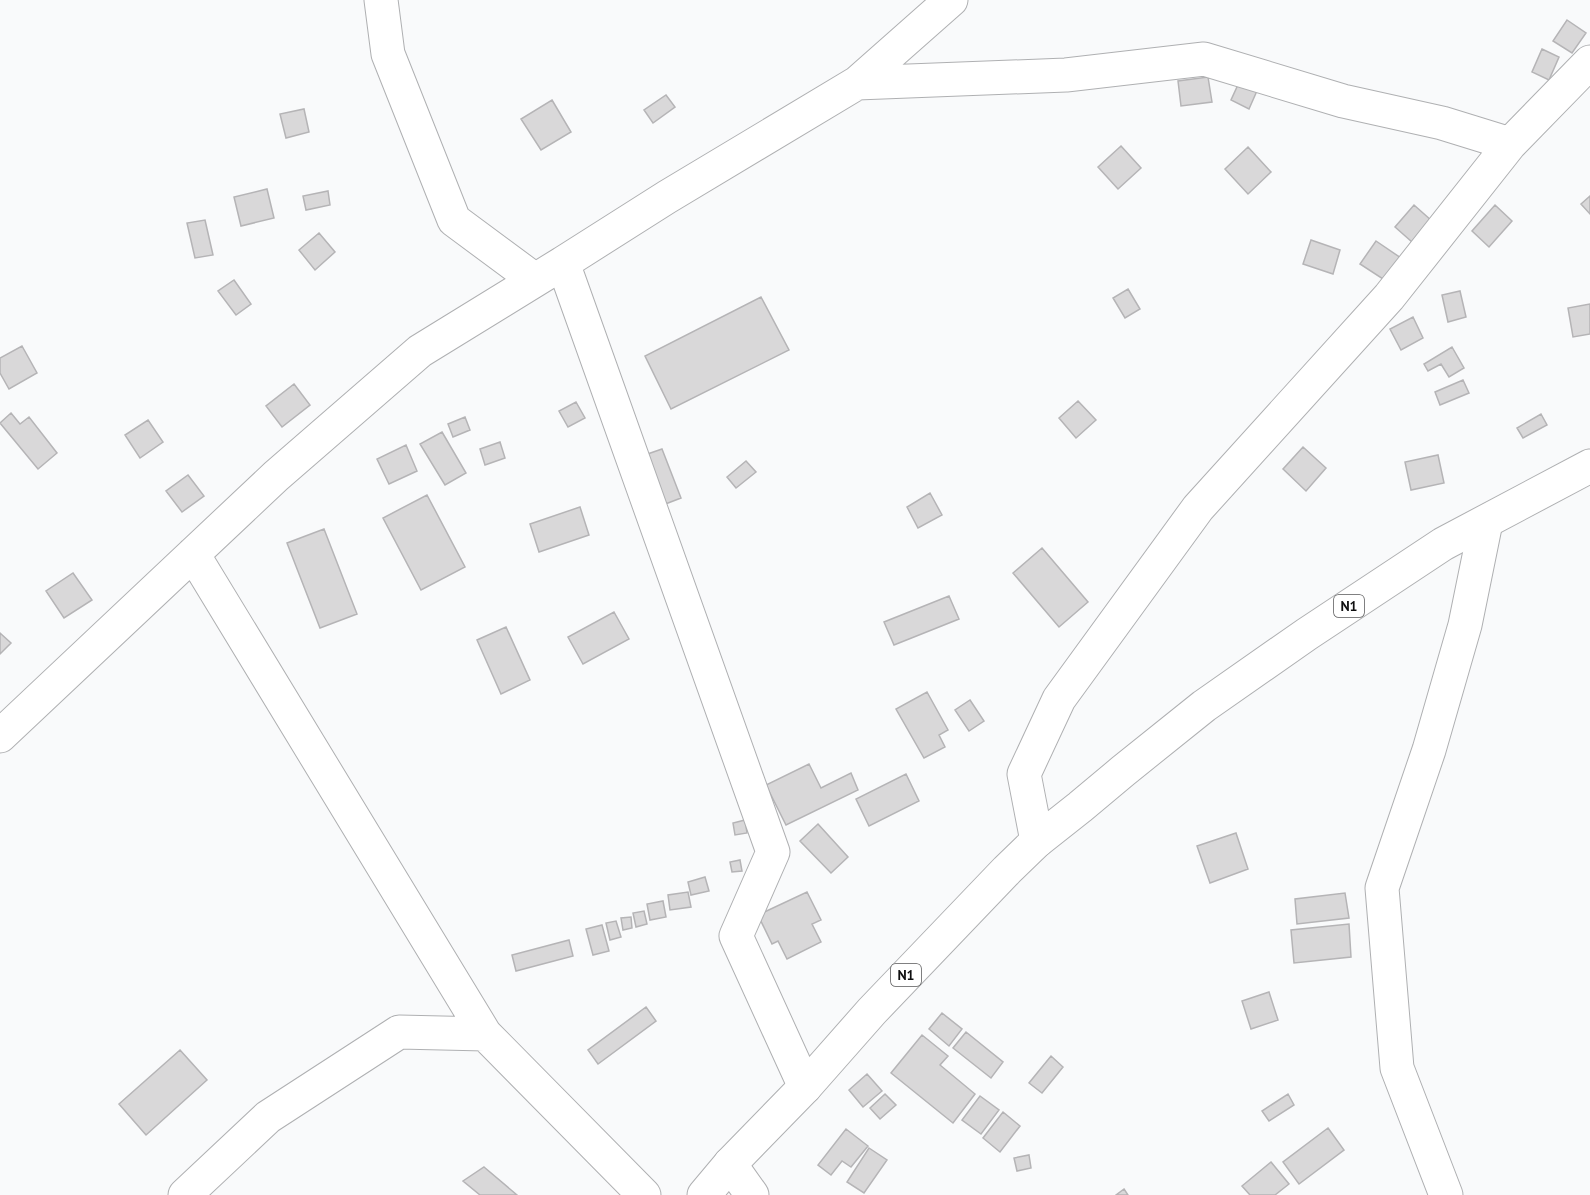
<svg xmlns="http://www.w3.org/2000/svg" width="1590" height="1195" font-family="'PT Sans',sans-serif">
	<rect width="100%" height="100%" fill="#f9fafb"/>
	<path fill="#d9d8d9" stroke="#b5b4b6" stroke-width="1.5" d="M 1567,20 L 1586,33 L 1572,53 L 1553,41 Z
		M 1542,49 L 1559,57 L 1549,80 L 1532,72 Z
		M 1242,76 L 1260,84 L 1249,109 L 1231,100 Z
		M 1208,77 L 1212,102 L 1181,106 L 1178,81 Z
		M 666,95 L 675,107 L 653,123 L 644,110 Z
		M 552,100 L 571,132 L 541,150 L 521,119 Z
		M 304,109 L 309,132 L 286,138 L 280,114 Z
		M 1121,146 L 1141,168 L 1118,189 L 1098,167 Z
		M 1248,147 L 1271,172 L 1248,194 L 1225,169 Z
		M 267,189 L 274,218 L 241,226 L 234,197 Z
		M 328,191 L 330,205 L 306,210 L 303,196 Z
		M 1590,196 L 1590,214 L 1581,204 Z
		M 1414,205 L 1432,221 L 1412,242 L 1395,227 Z
		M 1495,205 L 1512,221 L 1489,247 L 1472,231 Z
		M 205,220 L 213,255 L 195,258 L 187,223 Z
		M 319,233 L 335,252 L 315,270 L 299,250 Z
		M 1311,240 L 1340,250 L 1333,274 L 1303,264 Z
		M 1376,241 L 1401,258 L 1386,281 L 1360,264 Z
		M 234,280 L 251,304 L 236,315 L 218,291 Z
		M 1128,289 L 1140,309 L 1125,318 L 1113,298 Z
		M 1460,291 L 1466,317 L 1448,322 L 1442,295 Z
		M 761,297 L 789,350 L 671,409 L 645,356 Z
		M 1590,304 L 1590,334 L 1573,337 L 1568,308 Z
		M 1413,317 L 1423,338 L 1401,350 L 1390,329 Z
		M 22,346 L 37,373 L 9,389 L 0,373 L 0,358 Z
		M 1452,347 L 1464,368 L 1449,377 L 1441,364 L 1428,371 L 1424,364 Z
		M 1463,380 L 1469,393 L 1440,405 L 1435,392 Z
		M 294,384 L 310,405 L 282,427 L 266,406 Z
		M 1078,401 L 1096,420 L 1076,438 L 1059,418 Z
		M 576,402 L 585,418 L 568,427 L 559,411 Z
		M 11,413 L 20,424 L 29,417 L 57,453 L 38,469 L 0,423 Z
		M 1541,414 L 1547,425 L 1523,438 L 1517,428 Z
		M 465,417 L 470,430 L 453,437 L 448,424 Z
		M 148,420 L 163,442 L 140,458 L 125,435 Z
		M 442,432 L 466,473 L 445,485 L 420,444 Z
		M 500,442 L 505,458 L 485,465 L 480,449 Z
		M 406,445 L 417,471 L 389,484 L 377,459 Z
		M 1303,447 L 1326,468 L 1306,491 L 1283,469 Z
		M 662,449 L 681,498 L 655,508 L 636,458 Z
		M 1438,455 L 1444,483 L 1411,490 L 1405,462 Z
		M 746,461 L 756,472 L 736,488 L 727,477 Z
		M 188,475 L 204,496 L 182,512 L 166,491 Z
		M 930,493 L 942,515 L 918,528 L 907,507 Z
		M 427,495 L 465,567 L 421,590 L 383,518 Z
		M 580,507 L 589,535 L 539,552 L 530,524 Z
		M 324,529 L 357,614 L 320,628 L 287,543 Z
		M 1042,548 L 1088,602 L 1059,627 L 1013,573 Z
		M 73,573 L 92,600 L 64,618 L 46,591 Z
		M 949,596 L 959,619 L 894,645 L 884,622 Z
		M 614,612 L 629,639 L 583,664 L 568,637 Z
		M 506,627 L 530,680 L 501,694 L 477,640 Z
		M 0,633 L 11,643 L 0,654 Z
		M 927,692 L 948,730 L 939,735 L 945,747 L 924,758 L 896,709 Z
		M 970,700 L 984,721 L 969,731 L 955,710 Z
		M 809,764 L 821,788 L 851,773 L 858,790 L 786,825 L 766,785 Z
		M 906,774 L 919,801 L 869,826 L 856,799 Z
		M 745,820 L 747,833 L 735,835 L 733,823 Z
		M 818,824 L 848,857 L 831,873 L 800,841 Z
		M 1236,833 L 1248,869 L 1210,883 L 1197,846 Z
		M 740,860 L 742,871 L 732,872 L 730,862 Z
		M 705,877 L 709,891 L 691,895 L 688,882 Z
		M 688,892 L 691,907 L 670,910 L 668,895 Z
		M 807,892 L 821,920 L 812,924 L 821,942 L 787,959 L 778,941 L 772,944 L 758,915 Z
		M 1345,893 L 1349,918 L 1297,924 L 1295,899 Z
		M 663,901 L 666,917 L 650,920 L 647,904 Z
		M 644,911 L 647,924 L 636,927 L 633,913 Z
		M 631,917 L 632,928 L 623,930 L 621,918 Z
		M 616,921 L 621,937 L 610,940 L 606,923 Z
		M 1349,924 L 1351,957 L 1294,963 L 1291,930 Z
		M 602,925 L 609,951 L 593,955 L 586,929 Z
		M 569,940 L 573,956 L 516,971 L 512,955 Z
		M 1269,992 L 1278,1020 L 1251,1029 L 1242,1001 Z
		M 646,1007 L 656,1021 L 598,1064 L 588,1050 Z
		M 942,1013 L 962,1029 L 949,1046 L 929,1029 Z
		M 966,1032 L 1003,1062 L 991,1078 L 953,1048 Z
		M 922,1035 L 948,1056 L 940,1065 L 975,1094 L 953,1123 L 891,1073 Z
		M 180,1050 L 207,1080 L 146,1135 L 119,1104 Z
		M 1051,1056 L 1063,1067 L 1042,1093 L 1029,1083 Z
		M 867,1074 L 882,1091 L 863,1107 L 849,1090 Z
		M 885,1094 L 896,1105 L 880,1119 L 870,1108 Z
		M 1288,1094 L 1294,1105 L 1269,1121 L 1262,1111 Z
		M 980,1096 L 999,1110 L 981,1134 L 962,1120 Z
		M 1003,1112 L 1020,1126 L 1000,1152 L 983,1138 Z
		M 1328,1128 L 1344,1150 L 1299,1184 L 1283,1162 Z
		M 846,1129 L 868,1146 L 851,1167 L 842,1161 L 831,1175 L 818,1165 Z
		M 869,1148 L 887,1160 L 864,1193 L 847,1182 Z
		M 1029,1155 L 1031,1168 L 1017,1171 L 1014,1158 Z
		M 1271,1162 L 1289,1184 L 1275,1195 L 1250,1195 L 1242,1186 Z
		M 484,1167 L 517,1195 L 480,1195 L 463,1181 Z
		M 1124,1189 L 1128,1195 L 1116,1195 Z"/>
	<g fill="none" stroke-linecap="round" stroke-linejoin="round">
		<g stroke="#afb0b2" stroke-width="35">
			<path id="minor" d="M 381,0 L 388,54 L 454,220 L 535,280
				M 857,83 L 951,0
				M 563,263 L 667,197 L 857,83 L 1066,75 L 1204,59 L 1343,101 L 1442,123 L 1510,144
				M 193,554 L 485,1034 L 644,1195
				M 0,736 L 276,476 L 420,351 L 563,263 L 773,852 L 736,936 L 805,1087
				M 1037,841 L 1024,774 L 1059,699 L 1198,508 L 1389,297 L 1510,144 L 1590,62
				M 730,1164 L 752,1195
				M 185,1195 L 268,1117 L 399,1032 L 485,1034
				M 1446,1195 L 1397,1068 L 1382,888 L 1429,750 L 1465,625 L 1486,522"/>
		</g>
		<g stroke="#afb0b2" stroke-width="35">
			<path id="major" d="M 704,1195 L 730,1164 L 805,1087 L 872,1011 L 1007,870 L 1037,841 L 1080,807 L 1123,771 L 1204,706 L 1307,634 L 1443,544 L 1590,466"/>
		</g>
		<use href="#minor" stroke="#fff" stroke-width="33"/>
		<use href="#major" stroke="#fff" stroke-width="33"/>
	</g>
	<g text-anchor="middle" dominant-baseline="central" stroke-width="4.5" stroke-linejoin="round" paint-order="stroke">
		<g fill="#fff" stroke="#575758" stroke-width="1.5">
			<rect x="1334" y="595" width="30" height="22" rx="4.5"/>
			<rect x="891" y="964" width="30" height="22" rx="4.5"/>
		</g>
		<g font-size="14" font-weight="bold" fill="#0f0f10">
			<text x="1349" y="606">N1</text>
			<text x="906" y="975">N1</text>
		</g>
	</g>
</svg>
